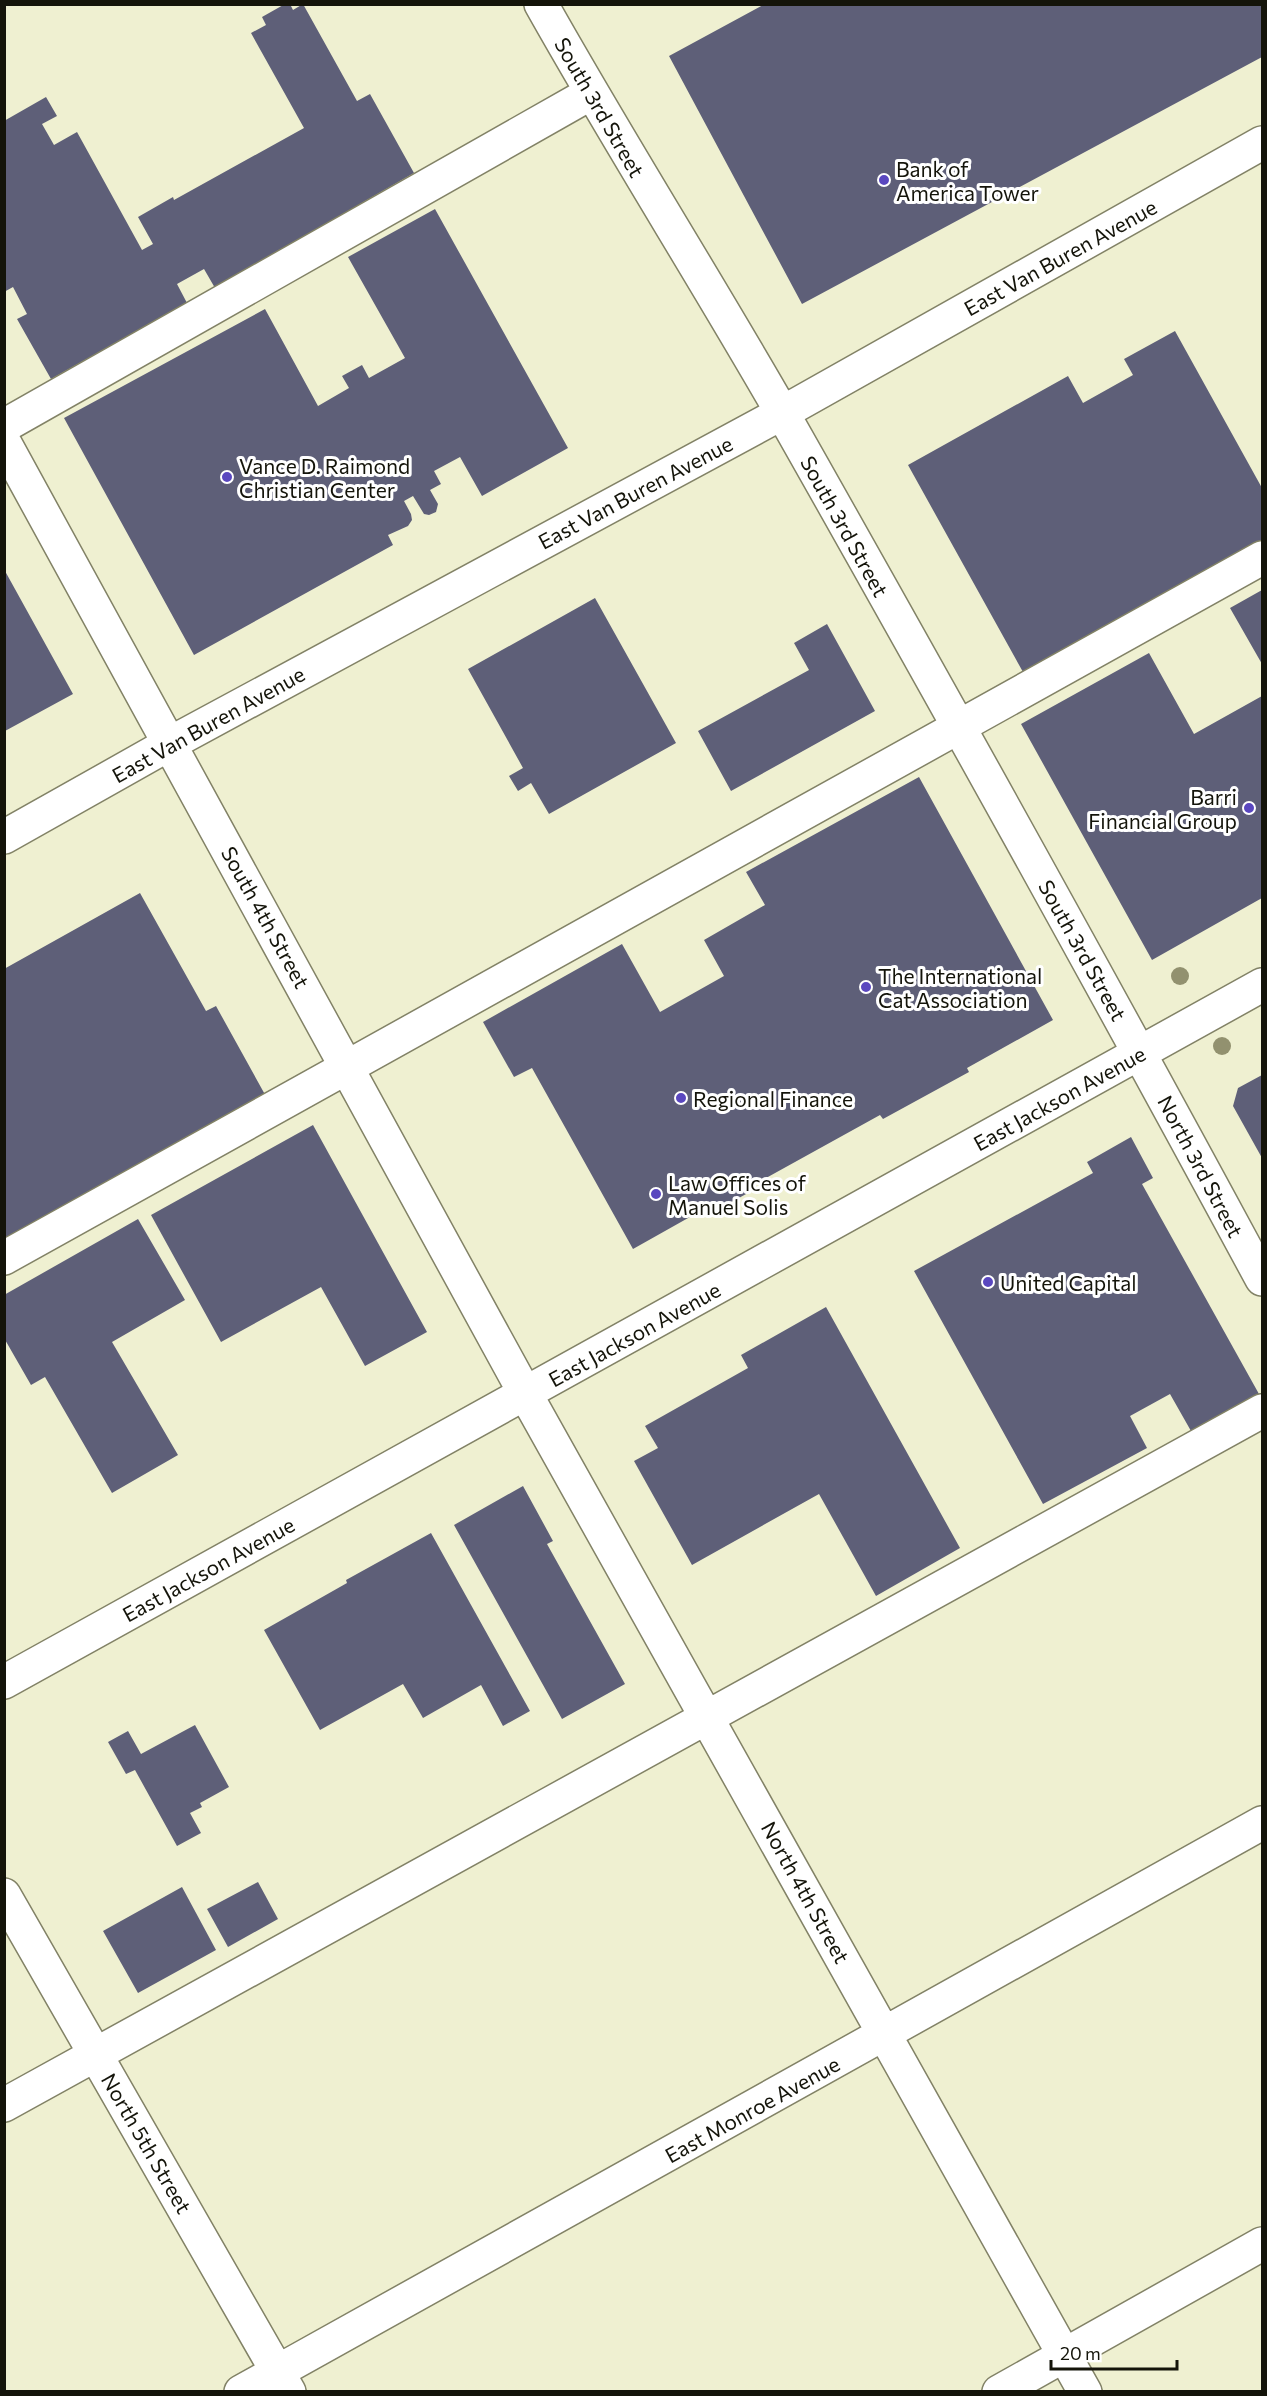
<svg xmlns="http://www.w3.org/2000/svg" width="1267" height="2396" font-family="Commissioner,sans-serif">
	<rect width="100%" height="100%" fill="#eff0d1"/>
	<path fill="#5e5f78" d="M 285,4 L 290,4 L 293,10 L 303,4 L 357,101 L 370,94 L 414,173 L 360,204 L 361,206 L 215,288 L 204,269 L 177,284 L 187,303 L 51,379 L 17,319 L 27,314 L 13,287 L 4,292 L 4,121 L 46,97 L 57,116 L 42,124 L 54,145 L 77,132 L 142,250 L 153,244 L 138,217 L 173,197 L 174,200 L 304,128 L 251,33 L 266,25 L 262,17 Z
		M 765,4 L 1262,4 L 1262,57 L 802,304 L 669,56 Z
		M 435,209 L 568,448 L 482,496 L 460,457 L 434,471 L 441,484 L 430,490 L 438,504 L 436,512 L 429,515 L 424,514 L 413,496 L 404,501 L 411,514 L 412,520 L 408,526 L 388,535 L 393,545 L 194,655 L 64,418 L 265,309 L 318,406 L 349,388 L 342,376 L 362,365 L 369,378 L 405,358 L 348,257 Z
		M 1175,331 L 1262,488 L 1262,550 L 1028,681 L 908,465 L 1068,376 L 1083,403 L 1133,375 L 1124,359 Z
		M 5,571 L 73,694 L 5,731 Z
		M 1262,590 L 1262,664 L 1230,608 Z
		M 595,598 L 676,743 L 549,814 L 531,783 L 518,791 L 509,776 L 523,768 L 468,669 Z
		M 827,624 L 875,711 L 731,791 L 698,731 L 809,670 L 794,643 Z
		M 1149,653 L 1194,734 L 1262,696 L 1262,898 L 1152,960 L 1021,724 Z
		M 919,777 L 1053,1020 L 967,1068 L 969,1072 L 883,1119 L 880,1115 L 755,1184 L 757,1188 L 717,1210 L 713,1204 L 633,1249 L 532,1068 L 514,1077 L 483,1022 L 622,944 L 660,1012 L 724,976 L 704,940 L 765,905 L 746,872 Z
		M 140,893 L 206,1011 L 216,1006 L 268,1100 L 4,1250 L 4,969 Z
		M 1262,1075 L 1262,1158 L 1233,1106 L 1238,1088 Z
		M 313,1125 L 427,1332 L 365,1366 L 321,1287 L 221,1342 L 151,1215 Z
		M 1131,1137 L 1153,1178 L 1142,1184 L 1259,1394 L 1191,1431 L 1170,1394 L 1130,1416 L 1147,1448 L 1043,1504 L 914,1271 L 1093,1173 L 1087,1162 Z
		M 138,1219 L 185,1300 L 112,1342 L 178,1455 L 112,1493 L 45,1377 L 31,1385 L 4,1338 L 4,1295 Z
		M 826,1307 L 960,1548 L 876,1596 L 819,1494 L 692,1565 L 634,1461 L 658,1448 L 645,1426 L 748,1368 L 741,1355 Z
		M 523,1486 L 553,1541 L 547,1544 L 625,1684 L 562,1719 L 454,1525 Z
		M 431,1533 L 530,1711 L 503,1726 L 481,1685 L 423,1718 L 403,1684 L 320,1730 L 264,1630 L 347,1583 L 346,1580 Z
		M 195,1725 L 229,1787 L 200,1803 L 202,1807 L 190,1813 L 201,1833 L 177,1846 L 135,1770 L 126,1774 L 108,1742 L 128,1731 L 141,1754 Z
		M 258,1882 L 278,1919 L 228,1947 L 207,1909 Z
		M 182,1887 L 216,1950 L 138,1993 L 103,1931 Z"/>
	<g fill="none" stroke-linecap="round" stroke-linejoin="round">
		<g stroke="#828266" stroke-width="36">
			<path id="minor" d="M 541,4 C 619,143 705,278 784,416 C 946,702 1106,990 1262,1279
				M 4,426 L 591,93
				M 4,442 C 180,759 350,1079 526,1395 C 711,1728 900,2058 1085,2392
				M 4,837 L 171,743 L 782,413 L 1262,143
				M 4,1258 L 1262,558
				M 4,1682 L 1262,985
				M 4,1895 L 289,2392
				M 4,2105 L 1262,1411
				M 241,2392 L 1262,1823
				M 999,2392 L 1262,2244"/>
		</g>
		<use href="#minor" stroke="#fff" stroke-width="33"/>
	</g>
	<g fill="#92916f">
		<circle cx="1180" cy="976" r="9"/>
		<circle cx="1222" cy="1046" r="9"/>
	</g>
	<g fill="#5a47bf" stroke="#fff" stroke-width="2">
		<circle cx="884" cy="180" r="6"/>
		<circle cx="227" cy="477" r="6"/>
		<circle cx="1249" cy="808" r="6"/>
		<circle cx="866" cy="987" r="6"/>
		<circle cx="681" cy="1098" r="6"/>
		<circle cx="656" cy="1194" r="6"/>
		<circle cx="988" cy="1282" r="6"/>
	</g>
	<g text-anchor="middle" dominant-baseline="central" stroke-width="6" stroke-linejoin="round" paint-order="stroke">
		<g font-size="21" fill="#14140a" stroke="#fff">
			<text transform="translate(600 107) rotate(60)">South 3rd Street</text>
			<text transform="translate(1060 257) rotate(-29)">East Van Buren Avenue</text>
			<text transform="translate(635 492) rotate(-28)">East Van Buren Avenue</text>
			<text transform="translate(845 526) rotate(61)">South 3rd Street</text>
			<text transform="translate(208 724) rotate(-29)">East Van Buren Avenue</text>
			<text transform="translate(266 917) rotate(61)">South 4th Street</text>
			<text transform="translate(1083 950) rotate(61)">South 3rd Street</text>
			<text transform="translate(1059 1098) rotate(-29)">East Jackson Avenue</text>
			<text transform="translate(1201 1166) rotate(62)">North 3rd Street</text>
			<text transform="translate(634 1334) rotate(-29)">East Jackson Avenue</text>
			<text transform="translate(208 1569) rotate(-29)">East Jackson Avenue</text>
			<text transform="translate(806 1892) rotate(61)">North 4th Street</text>
			<text transform="translate(752 2109) rotate(-29)">East Monroe Avenue</text>
			<text transform="translate(147 2143) rotate(60)">North 5th Street</text>
		</g>
		<g font-size="21" fill="#14140a" stroke="#fff" text-anchor="start">
			<text x="896" y="168">Bank of<tspan x="896" dy="24">America Tower</tspan></text>
			<text x="239" y="465">Vance D. Raimond<tspan x="239" dy="24">Christian Center</tspan></text>
			<text x="1237" y="796" text-anchor="end">Barri<tspan x="1237" dy="24">Financial Group</tspan></text>
			<text x="878" y="975">The International<tspan x="878" dy="24">Cat Association</tspan></text>
			<text x="693" y="1098">Regional Finance</text>
			<text x="668" y="1182">Law Offices of<tspan x="668" dy="24">Manuel Solis</tspan></text>
			<text x="1000" y="1282">United Capital</text>
		</g>
	</g>
	<rect width="1267" height="2396" fill="none" stroke="#14140a" stroke-width="12"/>
	<path d="M1051 2360v9h126v-9" fill="none" stroke="#14140a" stroke-width="3"/>
	<text x="1060" y="2360" font-size="18" fill="#14140a" stroke="#ffffff" stroke-width="4.5" paint-order="stroke">20 m</text>
</svg>
